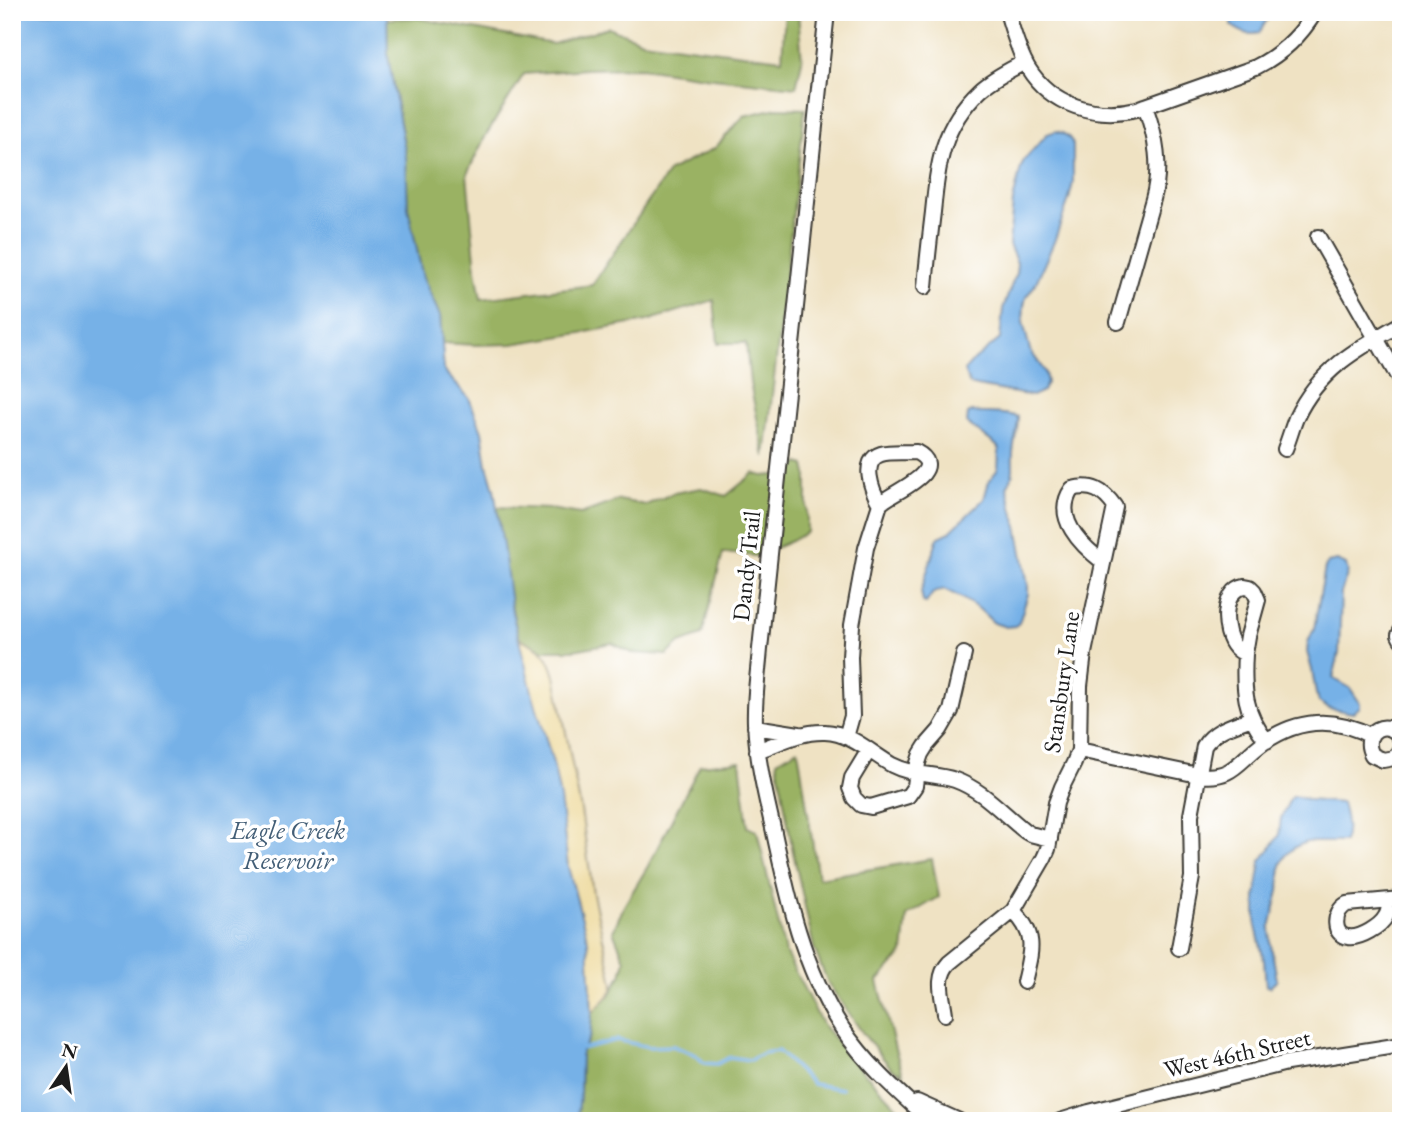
<svg xmlns="http://www.w3.org/2000/svg" width="1413" height="1133" font-family="'EB Garamond',serif">
	<rect width="100%" height="100%" fill="#fff"/>
	<filter id="ink" filterUnits="userSpaceOnUse"><feTurbulence type="fractalNoise" baseFrequency=".0143" numOctaves="2"/><feDisplacementMap in="SourceGraphic" scale="14" xChannelSelector="R" yChannelSelector="G"/><feConvolveMatrix kernelMatrix="1 2 1 2 8 2 1 2 1" color-interpolation-filters="sRGB"/></filter>
	<filter id="wash" filterUnits="userSpaceOnUse"><feTurbulence type="fractalNoise" baseFrequency=".00686" numOctaves="4" result="noise"/><feDisplacementMap in="SourceGraphic" scale="28" xChannelSelector="R" yChannelSelector="G"/><feGaussianBlur stdDeviation="1.57" result="paint"/><feColorMatrix in="noise" values="0 0 0 0 0 0 0 0 0 0 0 0 0 0 0 0 0 1.4 0 .05"/><feComposite in="paint" operator="in"/></filter>
	<g filter="url(#wash)">
		<rect width="100%" height="100%" fill="#efe2c3"/>
		<path fill="#9ab263" stroke="#5b6740" stroke-width="2" d="M 785,12 L 798,12 L 802,61 L 796,87 L 704,77 L 641,68 L 586,69 L 524,74 L 486,135 L 467,174 L 476,270 L 481,299 L 592,285 L 669,171 L 715,148 L 744,116 L 777,108 L 805,109 L 765,457 L 750,383 L 746,343 L 718,343 L 714,300 L 647,321 L 581,333 L 512,344 L 476,345 L 442,343 L 440,316 L 423,278 L 408,208 L 404,143 L 388,57 L 387,19 L 416,18 L 553,44 L 608,27 L 642,41 L 782,59 Z
			M 799,463 L 805,465 L 807,474 L 807,532 L 791,541 L 756,556 L 723,553 L 702,635 L 680,643 L 667,655 L 632,653 L 612,643 L 574,650 L 543,650 L 519,638 C 507,596 504,551 497,507 L 550,509 L 581,514 L 619,500 L 646,505 L 674,493 L 701,488 L 726,496 L 754,473 L 763,476 L 789,474 Z
			M 798,749 L 818,878 L 932,859 L 939,897 L 907,916 L 903,953 L 878,981 L 895,1049 L 903,1074 L 891,1068 L 864,1035 L 828,983 L 814,948 L 793,852 L 777,761 Z
			M 740,761 L 748,827 L 757,831 L 785,952 L 822,1024 L 856,1064 L 903,1113 L 908,1121 L 577,1121 L 580,1095 L 581,1053 L 590,1036 L 592,1014 L 598,1005 L 610,995 L 621,975 L 625,960 L 613,931 L 624,906 L 648,866 L 700,765 Z"/>
		<path fill="#eeda9e" stroke="#857b5d" stroke-width="2" d="M 519,638 C 542,650 547,650 555,676 L 581,810 L 593,894 L 613,983 C 612,999 600,1001 592,1014 L 588,941 L 568,867 L 560,798 L 553,763 L 532,692 Z"/>
		<path fill="#76b1e7" stroke="#496682" stroke-width="2" d="M 12,12 L 387,12 L 388,57 L 406,156 L 408,208 L 423,278 L 440,316 L 444,371 L 469,398 L 482,431 L 487,465 L 494,489 L 505,558 L 512,612 L 532,692 L 553,763 L 560,798 L 568,867 L 588,941 L 592,1014 L 590,1036 L 581,1053 L 580,1095 L 577,1121 L 12,1121 Z
			M 1220,12 L 1272,12 L 1259,33 C 1248,36 1241,32 1232,26 C 1232,18 1227,16 1220,12 Z
			M 1056,131 C 1064,133 1071,137 1073,145 L 1073,183 L 1069,199 L 1054,242 L 1035,285 L 1026,297 L 1024,306 L 1023,322 L 1030,350 L 1045,372 L 1047,383 L 1043,391 L 1032,396 L 972,385 L 969,383 L 964,371 L 972,362 L 1000,339 L 1003,309 L 1016,273 L 1017,263 L 1009,245 L 1013,201 L 1021,167 L 1024,160 L 1047,134 Z
			M 972,412 C 988,414 1003,412 1018,417 C 1018,430 1014,440 1013,453 C 1012,470 1016,471 1007,487 L 1018,531 L 1028,585 L 1028,594 L 1019,623 L 1015,626 L 1006,627 L 994,623 L 979,609 L 960,597 L 944,589 L 933,593 L 926,603 L 923,602 L 921,591 L 937,540 L 939,537 L 950,532 L 984,499 L 989,481 L 998,469 L 999,450 L 997,446 L 967,423 L 968,414 Z
			M 1337,561 L 1346,565 L 1348,571 L 1341,593 L 1339,653 L 1333,678 L 1350,688 L 1360,703 L 1360,707 L 1352,713 L 1328,708 L 1319,702 L 1316,694 L 1312,670 L 1307,652 L 1308,642 L 1314,629 L 1325,567 L 1328,563 Z
			M 1294,796 L 1309,800 L 1342,803 C 1345,816 1349,828 1344,842 L 1306,842 L 1295,847 L 1286,855 L 1281,865 L 1279,891 L 1270,927 L 1271,945 L 1277,980 L 1270,987 L 1266,986 L 1264,961 L 1256,926 L 1256,896 L 1261,861 L 1279,836 L 1281,818 L 1290,799 Z"/>
		<g fill="none" stroke-linecap="round" stroke-linejoin="round">
			<path stroke="#76b1e7" stroke-width="3.5" d="M 581,1049 L 617,1040 L 649,1047 L 673,1046 L 696,1055 L 704,1063 L 717,1064 L 730,1057 L 750,1060 L 763,1053 L 778,1051 L 813,1084 L 842,1089"/>
		</g>
	</g>
	<g filter="url(#ink)">
		<g fill="none" stroke-linecap="round" stroke-linejoin="round">
			<g stroke="#3c3a35" stroke-width="18">
				<path id="minor" d="M 827,12 L 760,649 C 758,674 754,699 755,723 C 757,759 765,794 773,828 C 788,898 803,968 842,1028 C 866,1064 898,1092 930,1121
					M 1007,12 C 1013,31 1018,51 1028,68 C 1051,105 1095,119 1137,109 L 1256,67 C 1282,54 1300,37 1315,12
					M 1318,237 L 1401,382
					M 925,287 C 927,262 930,237 933,212 C 938,163 942,126 980,90 C 993,78 1010,70 1025,62
					M 1118,322 L 1153,199 C 1162,167 1156,137 1145,106
					M 1285,449 C 1289,439 1292,428 1296,418 C 1318,370 1358,348 1401,324
					M 916,452 C 952,471 889,493 880,504 C 872,491 860,460 881,454 C 892,451 905,453 916,452 Z
					M 1245,586 L 1250,587 L 1254,591 L 1258,600 L 1248,636 L 1245,654 C 1243,653 1237,649 1236,648 C 1222,633 1221,590 1245,586 Z
					M 1401,631 L 1399,635 L 1401,639
					M 1245,654 C 1243,688 1244,714 1267,741
					M 755,727 L 799,734
					M 846,737 L 852,716 L 850,657 L 852,625 L 866,548 L 880,504
					M 1401,739 C 1389,716 1359,731 1372,755 L 1383,760 L 1394,758 L 1401,749
					M 869,750 L 852,778 L 850,788 L 854,798 L 861,805 L 871,807 L 908,796 L 915,786 L 918,763 L 921,754 L 926,746 L 940,730 L 951,711 L 964,654
					M 1079,750 L 1198,775 C 1233,780 1238,761 1263,743 C 1297,719 1334,716 1371,736
					M 757,751 C 779,743 801,731 825,732 C 851,733 871,753 892,765 C 913,776 934,773 955,780 C 983,790 1002,813 1025,831 L 1030,834 L 1050,839
					M 1390,900 C 1389,905 1389,911 1386,916 C 1381,926 1360,939 1348,937 C 1333,936 1332,912 1347,904 L 1401,899
					M 1013,911 C 1038,935 1031,952 1024,982
					M 1179,948 L 1192,877 L 1191,815 L 1204,746 C 1215,729 1234,725 1252,718
					M 945,1014 C 943,996 935,978 949,963 L 1013,911 L 1044,858 L 1048,849 L 1056,803 L 1062,787 L 1074,763 L 1079,750 L 1080,686 L 1084,653 L 1115,507 C 1103,490 1092,484 1072,489 C 1052,517 1082,546 1103,562
					M 917,1102 L 959,1121
					M 1060,1121 L 1089,1112 L 1287,1063 L 1401,1045"/>
			</g>
			<use href="#minor" stroke="#fff" stroke-width="14"/>
		</g>
	</g>
	<g text-anchor="middle" dominant-baseline="central" stroke-width="7" stroke-linejoin="round" paint-order="stroke">
		<g font-size="24" fill="#1c1c1c" stroke="#fff">
			<text transform="translate(746 566) rotate(-84)">Dandy Trail</text>
			<text transform="translate(1061 682) rotate(-82)">Stansbury Lane</text>
			<text transform="translate(1237 1053) rotate(-13)">West 46th Street</text>
		</g>
		<g font-size="26" font-style="italic" fill="#445f77" stroke="#fff">
			<text x="288" y="830">Eagle Creek<tspan x="288" dy="30">Reservoir</tspan></text>
		</g>
	</g>
	<rect width="1413" height="1133" fill="none" stroke="#fff" stroke-width="42"/>
	<g transform="translate(66 1067) rotate(13)" stroke="#ffffff" stroke-width="5" paint-order="stroke">
	<path d="M0-5L12 26L0 18L-12 26Z" fill="#1c1c1c"/>
	<text y="-10" font-size="19" font-weight="bold" text-anchor="middle" fill="#1c1c1c">N</text>
	</g>
</svg>
